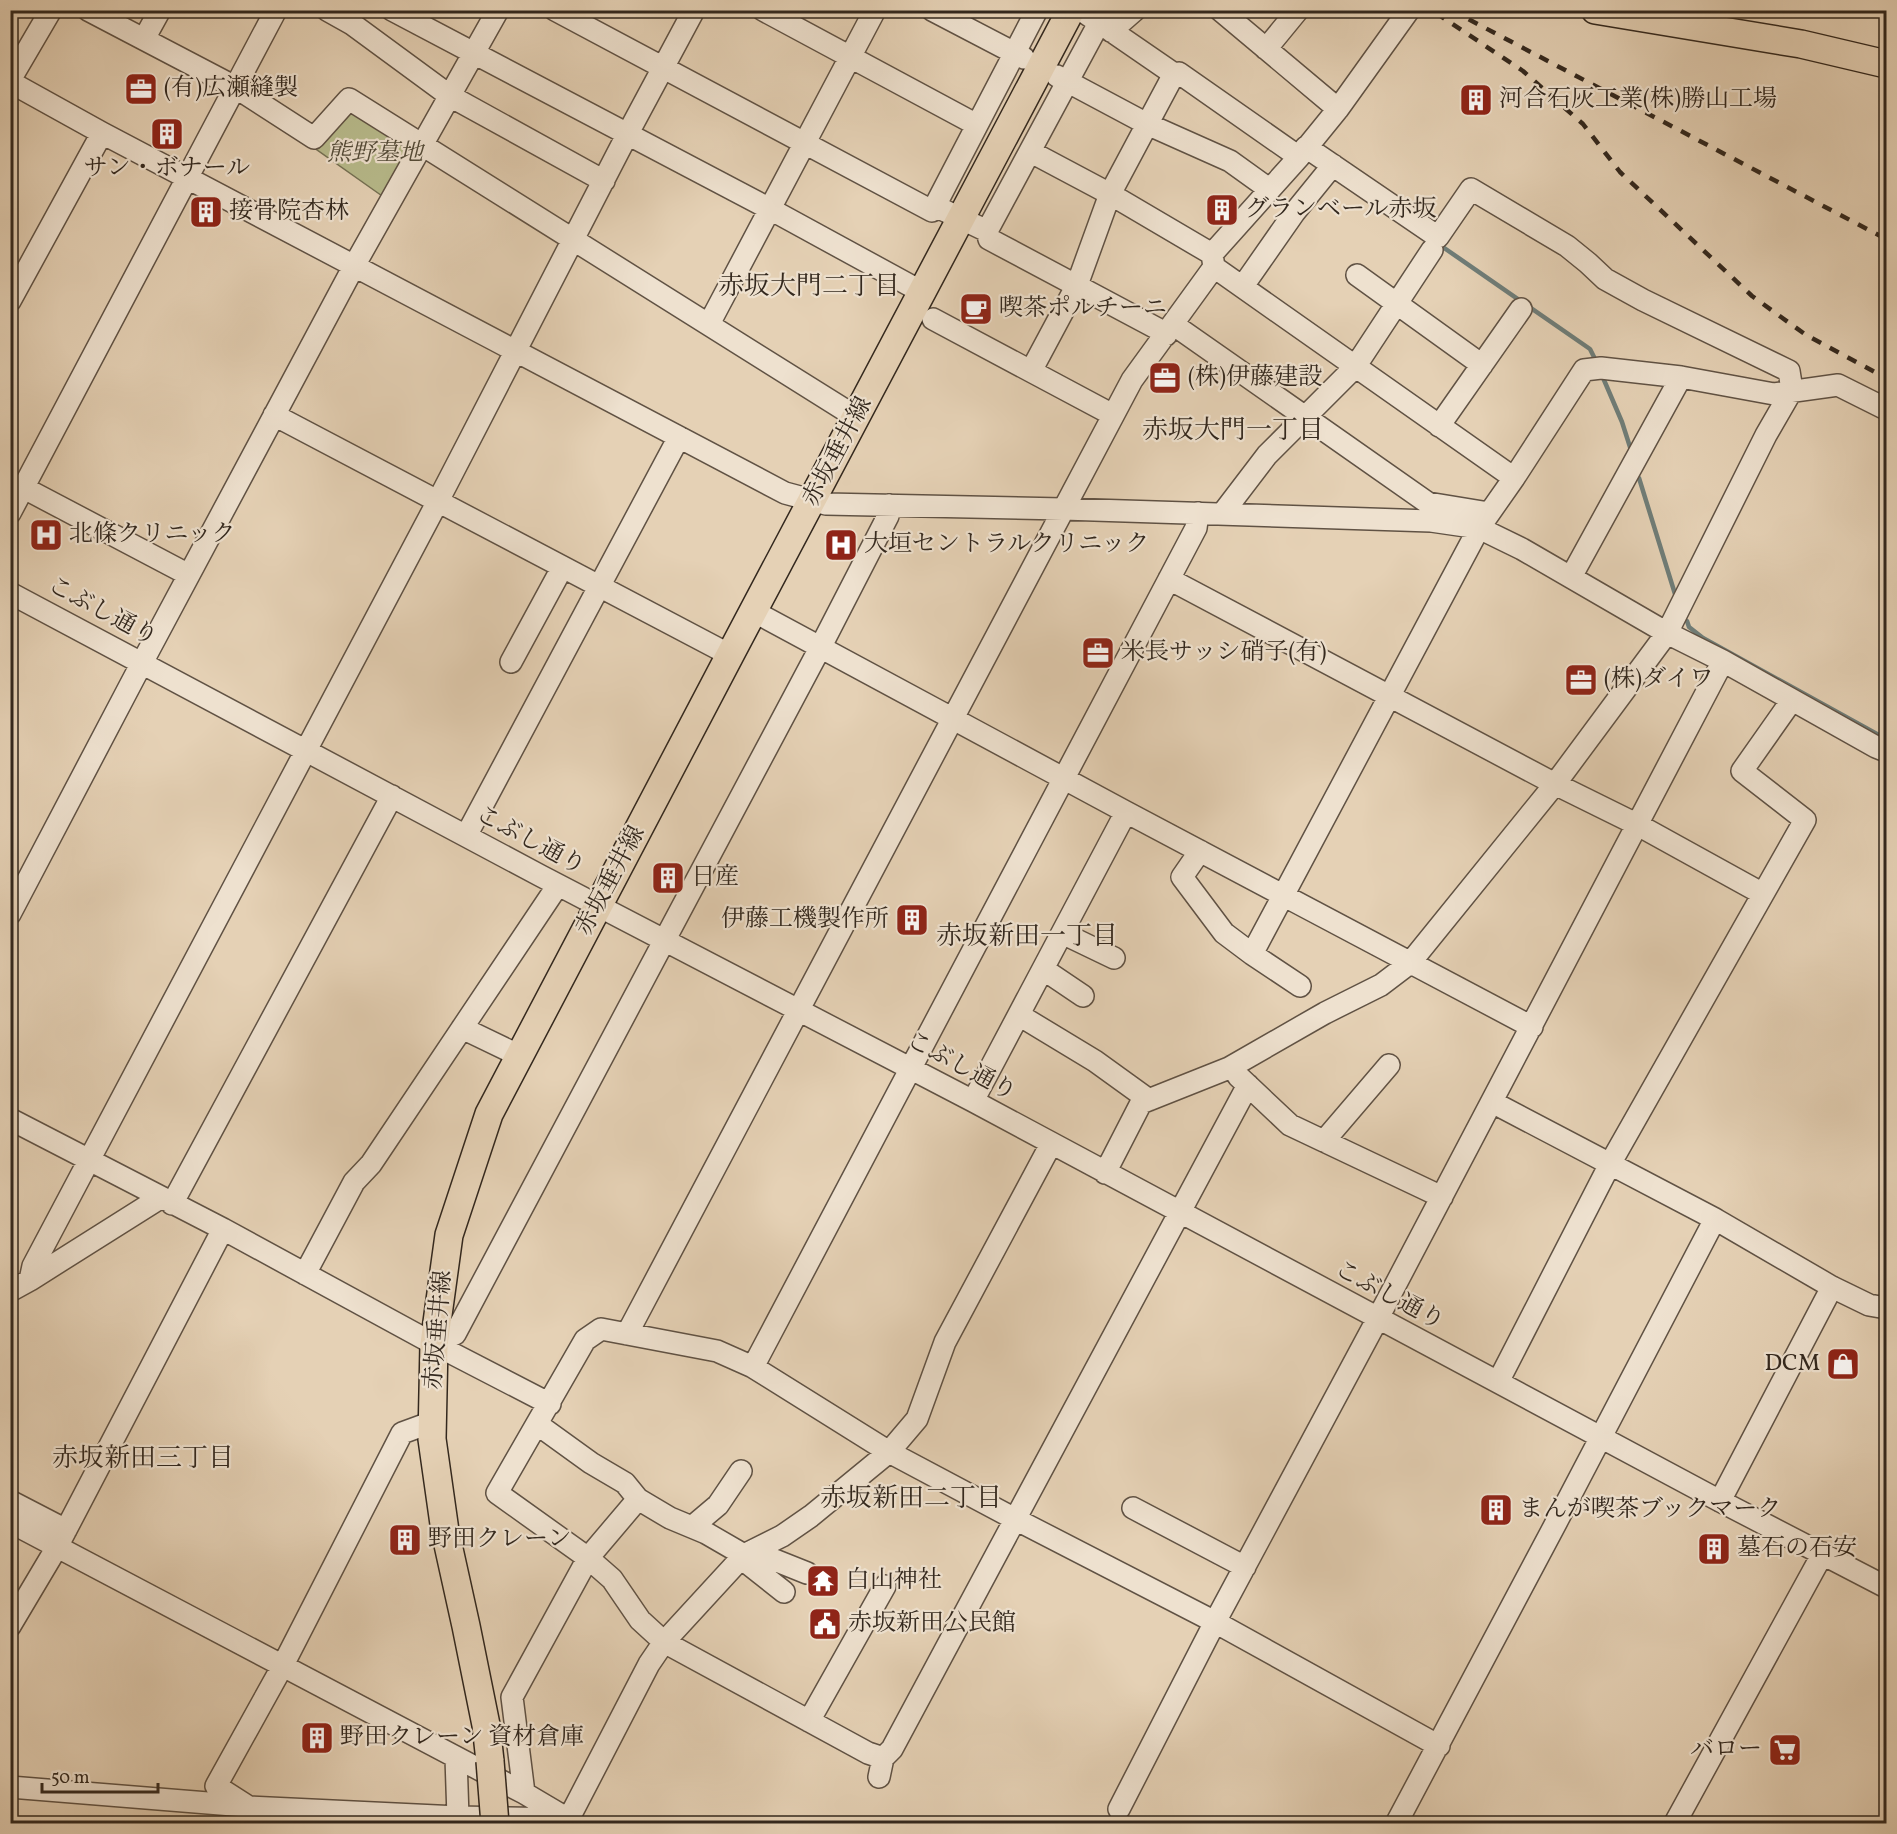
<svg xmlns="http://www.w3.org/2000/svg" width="1897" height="1834" font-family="Vollkorn,'Noto Serif JP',serif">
	<rect width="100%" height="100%" fill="#e5d1b5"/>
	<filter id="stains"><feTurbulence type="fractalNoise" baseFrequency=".00333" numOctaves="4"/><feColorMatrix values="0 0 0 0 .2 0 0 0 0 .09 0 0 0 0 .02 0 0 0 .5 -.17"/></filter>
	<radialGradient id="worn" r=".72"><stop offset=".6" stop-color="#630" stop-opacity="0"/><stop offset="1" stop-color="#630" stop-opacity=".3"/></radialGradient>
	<path fill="#b7ba8b" stroke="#757154" stroke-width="1.5" d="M 348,106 L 415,143 L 385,198 L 313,147 Z"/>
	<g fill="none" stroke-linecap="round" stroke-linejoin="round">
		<path stroke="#6f7d78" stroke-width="4.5" d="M 1437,243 L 1590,349 L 1597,363
			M 1601,373 L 1622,422 L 1630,447
			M 1639,478 L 1675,594
			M 1687,621 L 1689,627 L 1703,638 L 1886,739"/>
		<g stroke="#605244" stroke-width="24">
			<path id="minor" d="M 88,10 L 235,87 L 314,138 L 349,99 L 856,417
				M 327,10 L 352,24 L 450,96 L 604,181
				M 392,10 L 770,209 L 922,292
				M 555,10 L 932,211 L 935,206 L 987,231 L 1106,10
				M 763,10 L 977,125
				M 932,10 L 1024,58
				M 1220,10 L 1338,109
				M 1111,31 L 1135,10
				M 144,39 L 160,10
				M 1266,49 L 1298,10
				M 1174,74 L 1179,73 L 1299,157
				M 1057,76 L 1147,124 L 1230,161 L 1269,189
				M 10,80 L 51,10
				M 10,82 L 102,133 L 785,493 L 826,504 L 1063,509 L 1431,521 L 1479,528 L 1522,549 L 1667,633 L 1723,661 L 1876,747 L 1886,751
				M 935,206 L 1037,10
				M 987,231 L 989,239 L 1158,329 L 1166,335
				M 1212,254 L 1299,157 L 1338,109 L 1409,10
				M 1214,267 L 1514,478
				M 1357,275 L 1482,365
				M 1243,286 L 1294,213 L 1333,165
				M 10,301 L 102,133
				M 933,319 L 1113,415
				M 709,324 L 875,10
				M 1174,325 L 1428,503 L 1489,513
				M 1031,371 L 1077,285 L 1110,194 L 1174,74 L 1081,10
				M 274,415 L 730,655
				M 1439,426 L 1521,309
				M 24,488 L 189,575
				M 10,513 L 276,10
				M 1222,514 L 1267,455 L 1355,367 L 1432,250
				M 1571,577 L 1681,377
				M 1169,579 L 1555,784 L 1638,825 L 1763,894
				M 10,593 L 541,876 L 973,1101 L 1720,1501 L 1886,1587
				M 753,611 L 1126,812 L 1532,1027
				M 511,662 L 562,568
				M 466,836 L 679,437
				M 1200,851 L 1182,877 L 1224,933 L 1252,954
				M 10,914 L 135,676 L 354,266 L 498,10
				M 1062,933 L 1114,958
				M 1043,969 L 1083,996
				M 1300,986 L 1252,954 L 1479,528 L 1514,478 L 1584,370 L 1601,368 L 1681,377 L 1774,394 L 1838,385 L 1886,409
				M 1019,1015 L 1095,1061 L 1149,1100
				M 462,1028 L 520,1056
				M 1238,1076 L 1290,1125 L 1442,1197
				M 973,1101 L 1126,812
				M 1492,1102 L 1715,1219 L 1832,1287 L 1869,1305 L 1886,1308
				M 10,1119 L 223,1229 L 434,1344 L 550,1404
				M 1324,1141 L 1389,1065
				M 1105,1173 L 1141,1103 L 1229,1068 L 1325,1013 L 1381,985 L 1410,963 L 1555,784 L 1667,633 L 1766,435 L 1792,390 L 1789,371 L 1643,300 L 1605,279 L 1588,263 L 1567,246 L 1471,189 L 1438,237 L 1306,147
				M 172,1204 L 392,796
				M 305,1274 L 354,1182 L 371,1164 L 558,885
				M 30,1280 L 160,1198
				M 10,1291 L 30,1280 L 33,1266 L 438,501 L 627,135 L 694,10
				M 627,1334 L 1132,380 L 1214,267 L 1212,254 L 1110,194 L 1031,152
				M 434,1344 L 455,1334 L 820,648 L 888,516 L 889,505
				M 753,1367 L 1196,528 L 1198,513
				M 1498,1382 L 1610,1164 L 1805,820 L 1742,771 L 1792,700
				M 432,1422 L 402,1433 L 282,1667 L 216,1786 L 249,1807 L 458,1817
				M 537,1424 L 591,1463 L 625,1483 L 638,1499 L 588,1558 L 512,1697 L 524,1793 L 568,1819
				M 638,1499 L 670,1518 L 706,1533 L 744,1555
				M 10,1501 L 66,1530
				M 1720,1501 L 1832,1287
				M 1133,1508 L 1245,1567
				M 10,1522 L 524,1793
				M 692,1527 L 718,1505 L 741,1471
				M 752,1551 L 807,1573
				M 741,1558 L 784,1592
				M 10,1626 L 57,1547 L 223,1229
				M 809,1721 L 885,1586
				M 456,1758 L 458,1817 L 567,1819
				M 883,1758 L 868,1753 L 664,1642 L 640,1620 L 612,1579 L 588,1558 L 497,1493 L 585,1340 L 601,1329 L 717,1351 L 753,1367 L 889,1452 L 1015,1519 L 1215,1622 L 1439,1746
				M 879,1777 L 883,1758 L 892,1749 L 1248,1085
				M 10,1787 L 245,1806
				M 1119,1809 L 1215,1622 L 1378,1318 L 1723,661
				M 1675,1823 L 1823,1553
				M 566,1824 L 649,1664 L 664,1642 L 744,1555 L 782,1536 L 811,1516 L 889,1452 L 917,1419 L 945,1342 L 1051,1144
				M 1396,1824 L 1557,1521 L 1715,1219"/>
		</g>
		<g stroke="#33281e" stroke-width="30">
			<path id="major" d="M 1595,10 L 1801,44 L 1886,64
				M 490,1761 L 486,1725 L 466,1626 L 445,1531 L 432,1439 L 434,1344 L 449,1235 L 489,1114 L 730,655 L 1071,10"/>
		</g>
		<use href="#minor" stroke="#eee1cf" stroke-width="21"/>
		<use href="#major" stroke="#e5d1b5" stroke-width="27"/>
		<path stroke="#33281e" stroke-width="4.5" stroke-dasharray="10 10" stroke-linecap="butt" d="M 1451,10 L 1886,239
			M 1436,13 L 1523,71 L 1583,124 L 1620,172 L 1752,296 L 1806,335 L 1886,378"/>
		<g stroke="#33281e" stroke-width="30" stroke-linecap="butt">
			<path id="major-bridge" d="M 490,1761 L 495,1824"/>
		</g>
		<use href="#major-bridge" stroke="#e5d1b5" stroke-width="27"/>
	</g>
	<defs>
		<g id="office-square" transform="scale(1.725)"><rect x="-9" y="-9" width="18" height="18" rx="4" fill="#8f2418" stroke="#eee1cf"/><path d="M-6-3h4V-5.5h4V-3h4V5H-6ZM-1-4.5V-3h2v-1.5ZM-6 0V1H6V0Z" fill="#fff"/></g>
		<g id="building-square" transform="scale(1.725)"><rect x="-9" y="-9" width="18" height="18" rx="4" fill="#8f2418" stroke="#eee1cf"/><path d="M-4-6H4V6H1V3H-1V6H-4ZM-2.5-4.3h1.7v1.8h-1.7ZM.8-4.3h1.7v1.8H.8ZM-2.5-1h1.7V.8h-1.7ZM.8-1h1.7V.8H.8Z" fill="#fff"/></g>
		<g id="cafe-square" transform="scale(1.725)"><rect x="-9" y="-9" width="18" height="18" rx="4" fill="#8f2418" stroke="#eee1cf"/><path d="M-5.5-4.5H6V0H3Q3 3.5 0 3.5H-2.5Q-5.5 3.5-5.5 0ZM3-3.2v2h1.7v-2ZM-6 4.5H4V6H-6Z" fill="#fff"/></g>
		<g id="hospital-square" transform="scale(1.725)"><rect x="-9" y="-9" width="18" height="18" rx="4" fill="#8f2418" stroke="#eee1cf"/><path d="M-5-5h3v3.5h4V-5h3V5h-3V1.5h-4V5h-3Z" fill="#fff"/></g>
		<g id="shop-square" transform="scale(1.725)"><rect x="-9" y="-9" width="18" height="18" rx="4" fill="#8f2418" stroke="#eee1cf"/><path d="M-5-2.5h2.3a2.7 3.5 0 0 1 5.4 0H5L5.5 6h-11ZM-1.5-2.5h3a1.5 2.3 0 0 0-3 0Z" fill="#fff"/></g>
		<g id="temple-square" transform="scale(1.725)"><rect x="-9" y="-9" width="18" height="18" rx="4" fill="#8f2418" stroke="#eee1cf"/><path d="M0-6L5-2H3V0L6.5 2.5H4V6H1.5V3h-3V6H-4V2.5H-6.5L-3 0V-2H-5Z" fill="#fff"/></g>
		<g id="civic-square" transform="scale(1.725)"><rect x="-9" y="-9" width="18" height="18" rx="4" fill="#8f2418" stroke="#eee1cf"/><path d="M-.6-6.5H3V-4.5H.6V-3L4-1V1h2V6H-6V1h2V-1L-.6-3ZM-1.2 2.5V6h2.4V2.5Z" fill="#fff"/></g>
		<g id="supermarket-square" transform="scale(1.725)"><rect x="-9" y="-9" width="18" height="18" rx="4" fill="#8f2418" stroke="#eee1cf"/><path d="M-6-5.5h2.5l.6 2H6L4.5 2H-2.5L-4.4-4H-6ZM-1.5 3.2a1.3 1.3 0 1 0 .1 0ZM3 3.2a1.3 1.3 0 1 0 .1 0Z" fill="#fff"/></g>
	</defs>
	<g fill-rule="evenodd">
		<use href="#office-square" x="141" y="89"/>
		<use href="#building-square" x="1476" y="100"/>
		<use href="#building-square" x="167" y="134"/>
		<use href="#building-square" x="1222" y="210"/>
		<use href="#building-square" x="206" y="212"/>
		<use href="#cafe-square" x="976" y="309"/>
		<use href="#office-square" x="1165" y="378"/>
		<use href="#hospital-square" x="46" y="535"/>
		<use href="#hospital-square" x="841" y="545"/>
		<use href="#office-square" x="1098" y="653"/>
		<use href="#office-square" x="1581" y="680"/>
		<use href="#building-square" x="668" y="878"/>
		<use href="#building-square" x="912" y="920"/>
		<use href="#shop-square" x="1843" y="1364"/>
		<use href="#building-square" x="1496" y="1510"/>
		<use href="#building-square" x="405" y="1540"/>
		<use href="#building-square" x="1714" y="1549"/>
		<use href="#temple-square" x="823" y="1581"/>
		<use href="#civic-square" x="825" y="1624"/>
		<use href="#building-square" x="317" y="1738"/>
		<use href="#supermarket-square" x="1785" y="1750"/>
	</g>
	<g text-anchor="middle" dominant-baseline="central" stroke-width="4.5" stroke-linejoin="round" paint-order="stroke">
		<g font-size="24" fill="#33281e" stroke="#eee1cf" text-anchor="start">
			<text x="164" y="89">(有)広瀬縫製</text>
			<text x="1499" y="100">河合石灰工業(株)勝山工場</text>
			<text x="167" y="169" text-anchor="middle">サン・ボナール</text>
			<text x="1245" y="210">グランベール赤坂</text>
			<text x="229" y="212">接骨院杏林</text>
			<text x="999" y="309">喫茶ポルチーニ</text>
			<text x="1188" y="378">(株)伊藤建設</text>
			<text x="69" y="535">北條クリニック</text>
			<text x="864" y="545">大垣セントラルクリニック</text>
			<text x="1121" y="653">米長サッシ硝子(有)</text>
			<text x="1604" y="680">(株)ダイワ</text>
			<text x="691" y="878">日産</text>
			<text x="889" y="920" text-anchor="end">伊藤工機製作所</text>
			<text x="1820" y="1364" text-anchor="end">DCM</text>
			<text x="1519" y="1510">まんが喫茶ブックマーク</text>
			<text x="428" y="1540">野田クレーン</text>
			<text x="1737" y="1549">墓石の石安</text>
			<text x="846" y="1581">白山神社</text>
			<text x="848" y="1624">赤坂新田公民館</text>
			<text x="340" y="1738">野田クレーン 資材倉庫</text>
			<text x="1762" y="1750" text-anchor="end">バロー</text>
		</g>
		<g font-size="24" font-style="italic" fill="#544c39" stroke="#eee1cf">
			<text x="375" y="154">熊野墓地</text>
		</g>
		<g font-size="24" fill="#33281e" stroke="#eee1cf">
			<text transform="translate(838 452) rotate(-62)">赤坂垂井線</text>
			<text transform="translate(102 612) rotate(28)">こぶし通り</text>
			<text transform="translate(530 841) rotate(28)">こぶし通り</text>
			<text transform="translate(611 881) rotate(-62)">赤坂垂井線</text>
			<text transform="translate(961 1067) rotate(28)">こぶし通り</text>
			<text transform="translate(1389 1296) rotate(28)">こぶし通り</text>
			<text transform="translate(439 1330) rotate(-85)">赤坂垂井線</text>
		</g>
		<g font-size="26" fill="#33281e" stroke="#eee1cf">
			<text x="809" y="287">赤坂大門二丁目</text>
			<text x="1233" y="431">赤坂大門一丁目</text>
			<text x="1027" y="937">赤坂新田一丁目</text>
			<text x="143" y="1459">赤坂新田三丁目</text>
			<text x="911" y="1499">赤坂新田二丁目</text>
		</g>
	</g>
	<rect width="1897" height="1834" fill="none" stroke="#e5d1b5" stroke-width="36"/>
	<rect x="12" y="12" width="1873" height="1810" fill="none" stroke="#33281e" stroke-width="3"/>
	<rect x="18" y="18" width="1861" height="1798" fill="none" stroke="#33281e" stroke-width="1.5"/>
	<path d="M42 1783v9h116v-9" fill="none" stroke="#33281e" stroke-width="3"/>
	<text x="51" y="1783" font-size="18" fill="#33281e" stroke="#eee1cf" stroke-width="4.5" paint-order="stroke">50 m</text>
	<rect width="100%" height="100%" filter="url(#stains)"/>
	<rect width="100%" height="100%" fill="url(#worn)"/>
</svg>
